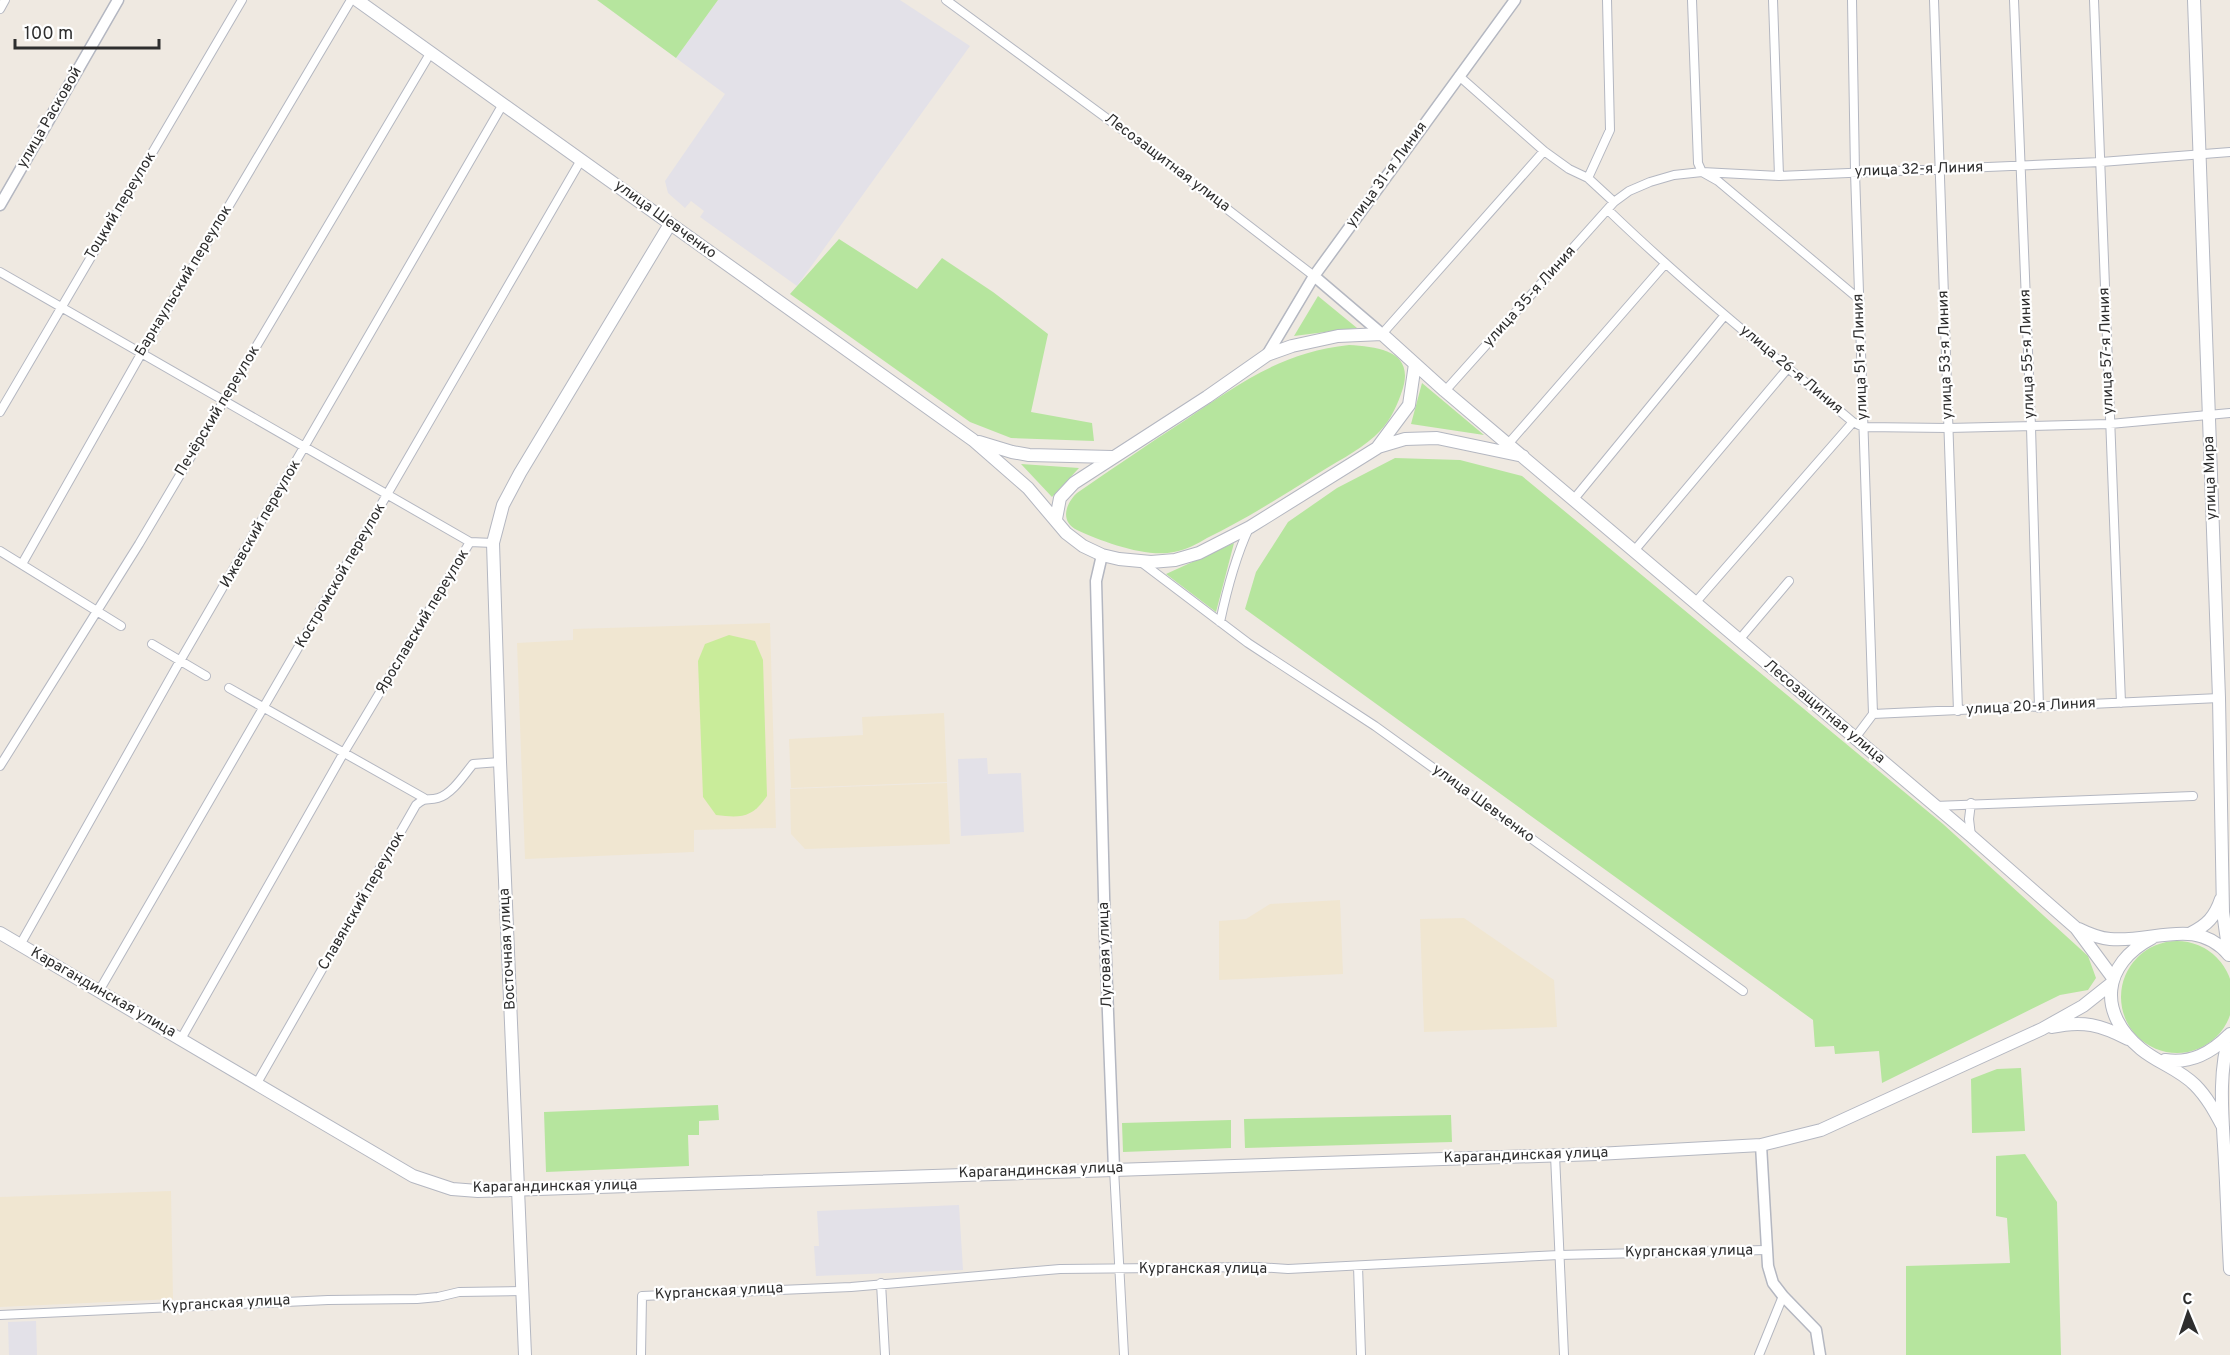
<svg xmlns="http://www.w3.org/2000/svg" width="2230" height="1355" font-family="Overpass,sans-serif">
	<rect width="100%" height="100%" fill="#efe9e1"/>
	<path fill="#e3e1e8" d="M 718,0 L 900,0 L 970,46 L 797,286 L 700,217 L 704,211 L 691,201 L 685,208 L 668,193 L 665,181 L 725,94 L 676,58 Z
		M 987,758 L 988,774 L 1021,773 L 1024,832 L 961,836 L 958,759 Z
		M 959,1205 L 963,1270 L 816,1276 L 814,1246 L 819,1246 L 817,1211 Z
		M 36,1321 L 37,1355 L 9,1355 L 8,1322 Z"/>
	<path fill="#f0e6d1" d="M 770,623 L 776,828 L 694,830 L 694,852 L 525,859 L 517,643 L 573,640 L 573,629 Z
		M 944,713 L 947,782 L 791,788 L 789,739 L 863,735 L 862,717 Z
		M 947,783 L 950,844 L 805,849 L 791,834 L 790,789 Z
		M 1340,900 L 1343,974 L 1219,980 L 1219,921 L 1246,919 L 1270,904 Z
		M 1464,918 L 1554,980 L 1557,1027 L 1424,1032 L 1420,919 Z
		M 171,1191 L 173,1299 L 0,1307 L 0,1197 Z"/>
	<path fill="#b6e59e" d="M 597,0 L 718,0 L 676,58 Z
		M 839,239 L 917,289 L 942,258 L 993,292 L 1048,334 L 1031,412 L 1092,423 L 1094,441 L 1011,438 L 970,422 L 790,294 Z
		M 1318,296 L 1357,328 L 1294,336 Z
		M 1349,345 C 1382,347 1417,352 1401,394 C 1395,411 1388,424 1375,436 C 1357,452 1334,463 1314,476 C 1279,498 1244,520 1207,538 C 1197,544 1186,550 1174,552 C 1146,558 1103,542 1077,530 C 1060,522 1065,504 1077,493 C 1112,469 1148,444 1184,421 C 1238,384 1282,352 1349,345 Z
		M 1422,383 L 1484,435 L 1411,424 Z
		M 1395,458 L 1460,460 L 1522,476 L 1943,824 L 2088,956 L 2096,978 L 2088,990 L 2060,995 L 1882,1083 L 1879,1051 L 1835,1054 L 1834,1046 L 1815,1047 L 1813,1020 L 1245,609 L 1256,572 L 1288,522 L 1337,488 Z
		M 1021,464 L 1079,468 L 1052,497 Z
		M 1234,543 L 1216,612 L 1166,574 Z
		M2121 997a56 56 0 1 1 112 0a56 56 0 1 1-112 0Z
		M 2021,1068 L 2025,1131 L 1972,1133 L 1971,1079 L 1997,1069 Z
		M 718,1105 L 719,1120 L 699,1121 L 699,1135 L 688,1135 L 689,1166 L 546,1172 L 544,1112 Z
		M 1451,1115 L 1452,1142 L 1245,1148 L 1244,1119 Z
		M 1231,1120 L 1231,1148 L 1123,1152 L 1122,1123 Z
		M 2025,1154 L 2057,1202 L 2061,1355 L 1906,1355 L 1906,1266 L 2010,1263 L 2007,1218 L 1996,1216 L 1996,1156 Z"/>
	<path fill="#c9ec9a" d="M 729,635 L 755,641 L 763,660 L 767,796 C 752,818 741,818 716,815 L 703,797 L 698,661 L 705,644 Z"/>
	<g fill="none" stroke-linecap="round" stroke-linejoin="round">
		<g stroke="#b4b7c1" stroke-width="10">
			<path id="minor" d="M 946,0 L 1166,162 L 1314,276
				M 1692,0 L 1698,163 L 1702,172 L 1718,181 L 1860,300
				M 1773,0 L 1779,176
				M 1852,0 L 1855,172 L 1873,714
				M 1934,0 L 1958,711
				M 2014,0 L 2031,427 L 2039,708
				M 2094,0 L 2121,703
				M 0,9 L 5,0
				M 1459,76 L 1544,151 L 1569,169 L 1588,178 L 1614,202
				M 1588,178 L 1610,130 L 1607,0
				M 1608,210 C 1686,285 1770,353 1853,422 L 1863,427 L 1948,428 L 2110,424 L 2230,413
				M 0,272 L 470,542
				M 1382,334 L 1544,151
				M 1445,391 L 1614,202 L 1629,191 L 1650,182 L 1674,175 L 1702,172 L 1779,176 L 2101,162 L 2230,152
				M 0,412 L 242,0
				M 1509,443 L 1665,264
				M 1574,499 L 1725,315
				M 0,551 L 121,626
				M 1634,551 L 1788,368
				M 1141,562 L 1248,643 L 1375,726 L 1743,991
				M 22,564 L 141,354 L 351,0
				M 1695,603 L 1853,422
				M 1220,622 C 1227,589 1235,558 1249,528
				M 1739,640 L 1789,581
				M 152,644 L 206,676
				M 229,688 L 424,798
				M 1855,738 L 1873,714 L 2219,698
				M 0,766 L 139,544 L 431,52
				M 1935,806 L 2193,796
				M 1971,836 L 1969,819 L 1971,803
				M 20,945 L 180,661 L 503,104
				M 99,991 L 581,160
				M 181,1039 L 343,754 L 470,542 L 493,543
				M 257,1083 L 416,805 C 426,796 427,801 438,798 C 452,794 464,775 473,764 L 500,762
				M 1555,1155 L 1564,1355
				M 1114,1169 L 1124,1355
				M 1358,1266 L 1361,1355
				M 881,1283 L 885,1355
				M 0,1315 L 328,1300 L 417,1299 L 438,1297 L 459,1292 L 523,1291
				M 641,1355 L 642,1296 L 851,1287 L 1060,1269 L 1258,1267 L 1288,1269 L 1559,1255 L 1766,1250
				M 1759,1355 L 1783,1296"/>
		</g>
		<g stroke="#b4b7c1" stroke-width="13">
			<path id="tertiary" d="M 0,205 L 118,0
				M 1314,276 L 1382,334
				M 1267,355 L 1314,276 L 1515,0
				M 1102,555 L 1096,581 L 1097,619 L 1105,935 L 1114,1169
				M 1761,1145 L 1768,1266 L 1773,1283 L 1783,1296 L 1816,1330 L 1820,1355"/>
		</g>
		<g stroke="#b4b7c1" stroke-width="14">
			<path id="secondary" d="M 357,0 L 973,440 L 1028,488 L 1066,533 L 1083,546 L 1102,555 L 1119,559 L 1151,562 L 1175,560 L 1199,553 L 1250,527 L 1377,448 L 1409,405 L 1415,364
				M 2194,0 L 2219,698 L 2223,912 L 2229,955
				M 979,442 L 1012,452 L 1029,455 L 1112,457
				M 1378,447 L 1405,439 L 1437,438 L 1523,456
				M 1056,519 L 1060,498 L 1074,483 L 1207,397 L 1267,355 L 1292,346 L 1338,336 L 1382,334 L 1445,391 L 1971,836 L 2076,928 L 2113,978
				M 2079,929 C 2089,934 2099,938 2110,939 C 2154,943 2196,916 2229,955
				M 0,933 L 413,1176 L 452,1189 L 478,1191 L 1597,1154 L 1761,1145 L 1821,1130 L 2042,1029 L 2083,1006 L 2112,983
				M 2191,933 C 2207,925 2215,917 2221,899
				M 2152,938 C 2102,964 2097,1013 2141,1049 C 2158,1063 2179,1069 2195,1085 C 2207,1097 2215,1112 2223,1127
				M 2052,1027 C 2083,1020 2101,1025 2128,1039
				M 2230,1034 C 2217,1074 2223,1121 2225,1163 C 2227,1198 2228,1234 2230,1269
				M 2165,1060 C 2191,1064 2211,1053 2229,1035
				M 525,1355 L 500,762 L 493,543 L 503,505 L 520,473 L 670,224"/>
		</g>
		<use href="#minor" stroke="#fff" stroke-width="8"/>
		<use href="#tertiary" stroke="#fff" stroke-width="10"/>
		<use href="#secondary" stroke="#fff" stroke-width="12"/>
	</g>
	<g text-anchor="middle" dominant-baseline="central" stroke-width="4.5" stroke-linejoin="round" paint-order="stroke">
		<g font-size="15" fill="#2e2e2e" stroke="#fff">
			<text transform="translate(50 118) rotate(-60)">улица Расковой</text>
			<text transform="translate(1167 163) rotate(37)">Лесозащитная улица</text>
			<text transform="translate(1919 170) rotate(-2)">улица 32-я Линия</text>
			<text transform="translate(1387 175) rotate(-54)">улица 31-я Линия</text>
			<text transform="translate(121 206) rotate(-59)">Тоцкий переулок</text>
			<text transform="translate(665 220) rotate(36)">улица Шевченко</text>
			<text transform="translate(184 281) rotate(-59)">Барнаульский переулок</text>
			<text transform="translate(1530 297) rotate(-48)">улица 35-я Линия</text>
			<text transform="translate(2107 351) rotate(-92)">улица 57-я Линия</text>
			<text transform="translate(2028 354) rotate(-92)">улица 55-я Линия</text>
			<text transform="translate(1946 355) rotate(-92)">улица 53-я Линия</text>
			<text transform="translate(1861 357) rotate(-92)">улица 51-я Линия</text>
			<text transform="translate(1791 370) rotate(40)">улица 26-я Линия</text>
			<text transform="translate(218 411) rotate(-59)">Печёрский переулок</text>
			<text transform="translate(2211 478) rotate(-92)">улица Мира</text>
			<text transform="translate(261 524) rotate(-60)">Ижевский переулок</text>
			<text transform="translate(341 576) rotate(-60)">Костромской переулок</text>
			<text transform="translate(423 622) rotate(-59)">Ярославский переулок</text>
			<text transform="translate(2031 707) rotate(-3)">улица 20-я Линия</text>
			<text transform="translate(1824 712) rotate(40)">Лесозащитная улица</text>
			<text transform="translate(1483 804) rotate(36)">улица Шевченко</text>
			<text transform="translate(362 901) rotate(-60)">Славянский переулок</text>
			<text transform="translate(508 949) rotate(-93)">Восточная улица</text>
			<text transform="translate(1106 955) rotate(-92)">Луговая улица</text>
			<text transform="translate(103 993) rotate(30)">Карагандинская улица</text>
			<text transform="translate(1526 1156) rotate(-2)">Карагандинская улица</text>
			<text transform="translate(1041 1171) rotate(-2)">Карагандинская улица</text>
			<text transform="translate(555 1187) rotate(-1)">Карагандинская улица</text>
			<text transform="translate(1689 1252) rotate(-1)">Курганская улица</text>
			<text x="1203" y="1269">Курганская улица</text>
			<text transform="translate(719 1292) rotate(-3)">Курганская улица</text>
			<text transform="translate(226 1304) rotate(-3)">Курганская улица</text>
		</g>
	</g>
	<g transform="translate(2188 1313) rotate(358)" stroke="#ffffff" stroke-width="4.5" paint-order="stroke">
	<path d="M0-4.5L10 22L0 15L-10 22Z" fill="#2e2e2e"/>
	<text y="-9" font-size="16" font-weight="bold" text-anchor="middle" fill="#2e2e2e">С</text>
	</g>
	<path d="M15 39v9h144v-9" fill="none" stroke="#2e2e2e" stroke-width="3"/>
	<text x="24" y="39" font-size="18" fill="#2e2e2e" stroke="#ffffff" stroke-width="4.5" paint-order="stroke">100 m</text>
</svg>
